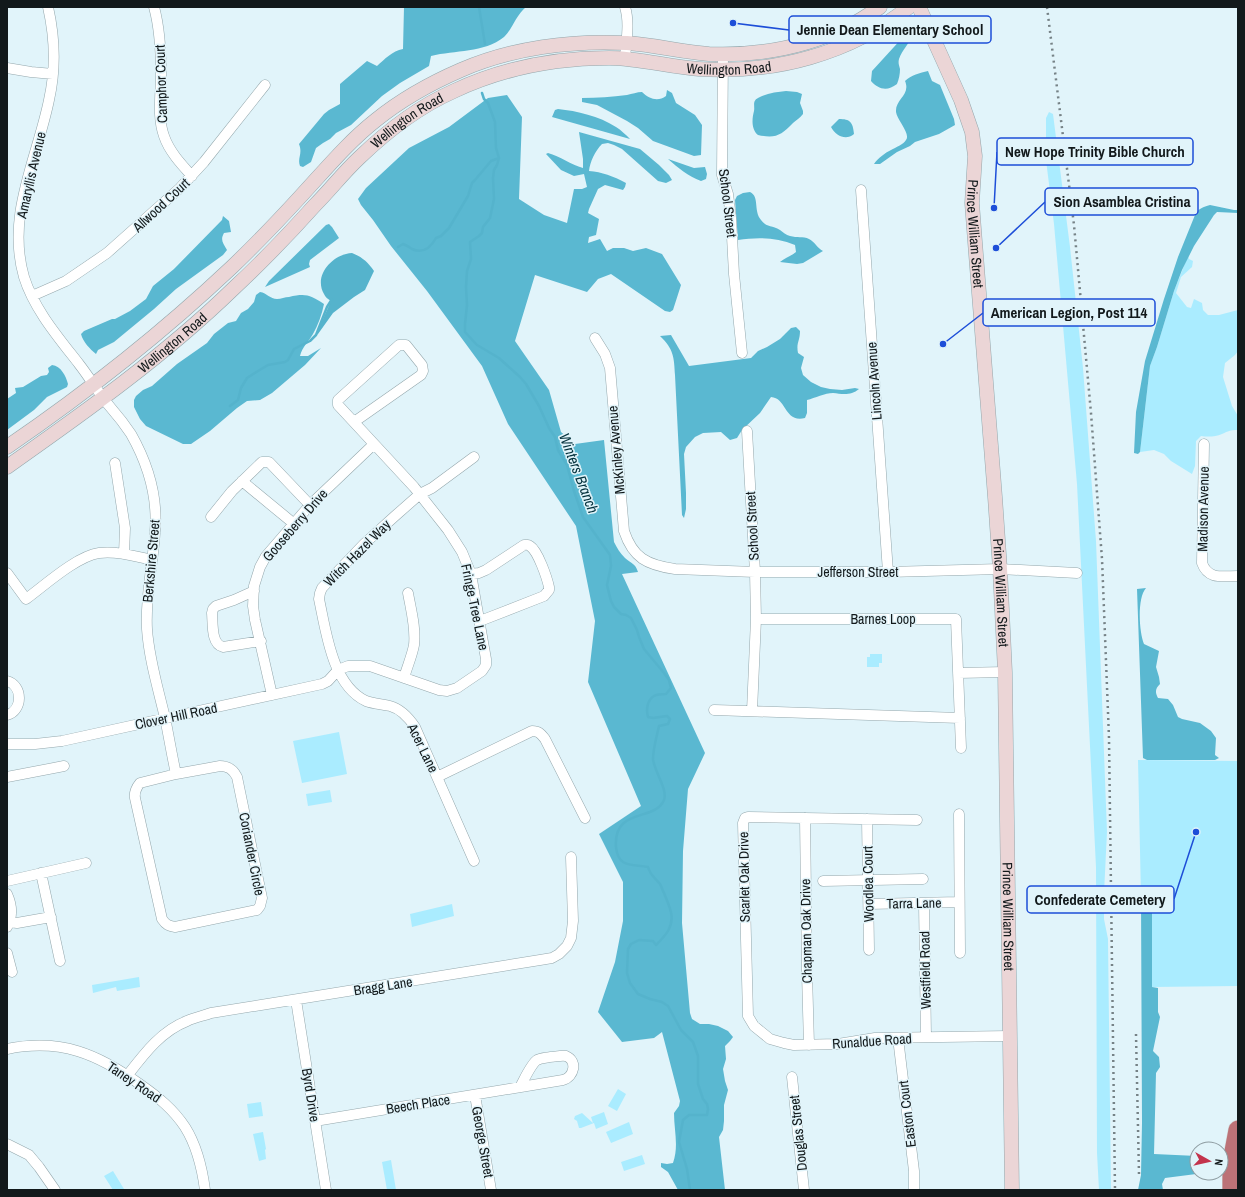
<svg xmlns="http://www.w3.org/2000/svg" width="1245" height="1197" font-family="'Archivo Narrow',sans-serif">
	<rect width="100%" height="100%" fill="#e1f4fa"/>
	<path fill="#aaecff" d="M 1049,112 L 1053,114 L 1070,247 L 1083,368 L 1096,541 L 1107,832 L 1104,893 L 1104,919 L 1108,939 L 1111,1190 L 1099,1190 L 1097,1153 L 1096,867 L 1077,484 L 1054,224 L 1046,160 L 1046,118 Z
		M 1188,256 L 1189,259 L 1193,261 L 1192,267 L 1181,277 L 1176,293 L 1187,307 L 1191,308 L 1194,299 L 1202,303 L 1203,310 L 1208,315 L 1219,315 L 1238,310 L 1238,351 L 1235,355 L 1225,363 L 1223,377 L 1232,406 L 1238,416 L 1238,430 C 1229,430 1229,431 1222,434 C 1215,437 1208,437 1201,436 L 1196,441 L 1195,466 L 1192,474 L 1171,461 L 1164,454 L 1154,450 L 1140,452 L 1150,366 L 1157,347 L 1174,291 Z
		M 870,654 L 882,654 L 882,663 L 879,663 L 879,667 L 867,667 L 867,657 L 870,657 Z
		M 339,732 L 347,774 L 302,783 L 293,741 Z
		M 1138,760 L 1238,761 L 1238,986 L 1152,987 L 1152,901 L 1141,896 Z
		M 330,790 L 332,802 L 308,806 L 306,794 Z
		M 452,904 L 454,916 L 412,927 L 410,914 Z
		M 139,977 L 140,987 L 117,991 L 116,987 L 93,993 L 92,985 Z
		M 618,1089 L 626,1094 L 617,1111 L 608,1106 Z
		M 261,1102 L 263,1116 L 249,1118 L 247,1104 Z
		M 604,1112 L 608,1124 L 596,1129 L 594,1123 L 581,1128 L 579,1128 L 577,1121 L 574,1119 L 575,1116 L 582,1113 L 593,1123 L 591,1117 Z
		M 629,1122 L 633,1134 L 611,1143 L 606,1132 Z
		M 263,1132 L 266,1149 L 265,1150 L 266,1159 L 259,1161 L 253,1134 Z
		M 642,1155 L 645,1164 L 624,1171 L 621,1162 Z
		M 391,1160 L 396,1190 L 387,1190 L 382,1162 Z
		M 113,1171 L 124,1189 L 123,1190 L 113,1190 L 104,1176 Z"/>
	<path fill="#5ab8d1" d="M 404,7 L 526,7 C 516,15 512,30 504,37 C 484,53 455,50 431,56 L 429,66 L 400,83 L 382,96 L 351,125 L 336,133 L 330,139 L 323,143 L 316,148 L 311,162 L 303,167 L 300,166 C 297,158 303,154 299,144 L 324,114 L 329,110 L 340,104 L 340,84 L 367,61 L 377,66 C 385,59 392,51 403,49 Z
		M 911,32 L 913,34 C 910,43 902,50 899,59 C 898,63 899,65 900,69 C 900,74 899,79 897,84 C 887,92 878,89 871,81 L 872,71 L 904,36 Z
		M 928,71 L 932,81 L 940,85 L 954,119 L 955,125 L 939,134 L 915,142 L 910,146 L 897,152 L 880,164 L 874,164 C 878,158 885,153 891,150 C 896,147 903,145 906,140 C 911,134 897,120 896,112 C 895,99 911,95 905,81 C 911,75 920,73 928,71 Z
		M 667,90 L 672,93 L 676,103 L 695,115 L 702,125 L 701,155 L 694,156 L 653,141 L 638,128 L 627,121 L 597,105 L 582,102 L 582,98 C 597,98 612,97 627,95 C 632,94 637,92 642,92 C 649,99 658,102 666,96 Z
		M 786,91 L 797,92 L 802,94 L 800,103 L 803,111 L 803,114 C 800,118 796,120 793,123 C 781,135 776,139 758,135 C 751,129 752,119 754,111 C 755,106 752,101 758,98 C 767,93 777,92 786,91 Z
		M 507,95 L 522,117 L 519,199 L 544,215 L 567,223 L 574,189 L 582,189 L 587,187 L 584,174 L 574,176 L 561,170 L 546,154 L 548,153 C 560,156 571,165 583,168 L 583,159 L 579,132 L 640,149 L 659,165 L 669,175 L 672,180 L 666,183 L 658,181 L 622,149 L 614,145 L 608,143 L 602,144 C 595,151 590,162 589,171 C 602,172 613,176 626,183 L 625,187 L 623,190 L 605,185 L 598,189 L 589,209 L 588,213 L 599,219 L 596,235 L 589,237 L 588,243 L 600,239 L 607,251 L 613,248 L 624,248 L 633,251 L 646,248 L 662,254 L 681,285 L 673,310 L 670,312 L 665,311 L 611,274 L 598,279 L 587,292 L 535,275 L 515,341 L 549,390 L 561,432 L 575,444 L 604,440 L 614,542 C 617,548 620,553 625,558 C 632,564 635,563 638,572 L 622,574 L 705,753 L 688,789 L 683,851 L 682,923 L 690,1013 L 692,1019 L 700,1024 L 709,1024 L 718,1026 L 728,1031 L 733,1037 L 730,1041 L 725,1046 L 726,1059 L 723,1069 L 725,1081 L 728,1090 L 724,1105 L 724,1121 L 723,1130 L 719,1137 L 725,1190 L 678,1190 L 668,1172 L 661,1167 L 661,1163 L 667,1164 L 673,1163 C 679,1146 674,1130 674,1113 L 679,1106 L 680,1101 L 662,1032 L 654,1038 L 622,1042 L 598,1012 L 615,962 L 623,921 L 623,882 L 599,834 L 641,806 L 588,682 L 595,621 L 576,526 L 508,424 L 482,366 L 427,291 L 391,246 L 373,220 L 361,205 L 358,199 L 366,188 L 409,148 L 449,127 L 488,98 Z
		M 558,109 C 577,111 599,116 616,127 C 621,130 626,135 630,139 L 552,117 L 555,110 Z
		M 839,119 C 850,119 853,122 854,134 C 846,141 836,136 831,127 Z
		M 668,159 L 694,168 L 705,167 L 707,174 L 706,179 L 701,181 C 688,176 678,168 668,159 Z
		M 750,192 C 760,197 753,210 761,220 C 767,228 772,225 780,230 C 783,232 786,235 790,236 C 797,238 803,236 809,239 C 815,242 817,248 823,251 L 803,263 L 797,264 L 780,262 C 785,258 791,256 796,252 L 795,245 C 776,237 757,237 738,240 L 735,200 L 737,196 L 743,193 Z
		M 1210,205 L 1234,210 L 1238,210 L 1238,213 L 1217,212 L 1214,215 L 1194,246 L 1182,270 L 1174,291 L 1157,347 L 1150,366 L 1140,452 L 1138,454 L 1134,453 L 1136,412 L 1145,361 L 1164,299 L 1178,257 L 1195,215 C 1199,208 1203,207 1210,205 Z
		M 223,216 L 229,221 L 231,232 L 224,233 C 220,240 223,243 227,250 L 223,255 L 176,289 L 154,309 L 114,342 L 98,350 L 96,354 C 90,349 83,342 81,334 L 84,331 L 112,319 L 115,319 L 130,311 L 146,299 L 153,286 L 174,269 L 222,220 Z
		M 329,224 L 332,227 L 339,238 L 310,260 L 309,264 L 310,267 L 265,287 L 269,281 L 326,225 Z
		M 260,292 C 267,293 270,299 277,299 C 281,299 285,297 289,297 C 306,293 310,295 324,304 C 322,314 318,325 313,334 C 309,341 302,347 300,356 L 308,356 L 321,348 L 305,365 L 272,393 L 260,400 L 247,401 L 237,408 L 210,431 L 191,444 L 183,444 L 146,426 L 140,419 L 134,407 L 134,400 L 136,396 L 143,390 L 152,386 L 177,364 L 207,343 L 214,334 L 228,323 L 236,321 L 241,313 L 248,309 L 254,302 L 256,295 Z
		M 796,327 L 800,331 C 800,341 796,343 798,353 L 804,357 L 801,368 L 803,375 L 811,382 L 821,387 L 830,389 L 842,390 L 855,388 L 859,389 C 851,396 842,394 833,393 C 825,393 815,398 807,400 L 807,413 L 805,418 C 784,423 787,398 771,397 L 760,413 L 742,430 L 737,438 L 730,440 L 721,432 L 703,433 L 695,437 L 686,447 L 684,454 L 686,493 L 686,509 L 684,518 L 682,515 L 675,375 C 674,358 674,349 660,336 L 671,335 L 689,366 L 751,358 L 758,351 L 767,347 L 780,339 L 791,328 Z
		M 52,365 C 61,366 66,376 68,384 L 67,387 L 47,397 L 34,410 L 7,430 L 7,399 L 16,393 L 15,388 L 23,387 L 41,376 L 47,375 L 49,372 L 48,368 Z
		M 1146,588 C 1137,598 1139,632 1144,644 L 1159,651 L 1156,667 L 1159,677 L 1160,684 C 1155,689 1155,692 1158,698 L 1168,699 L 1173,705 L 1178,717 L 1182,719 L 1200,723 L 1211,731 L 1216,738 L 1215,755 L 1219,758 L 1215,760 L 1147,760 L 1143,758 L 1137,589 Z
		M 1141,896 L 1152,900 L 1152,987 L 1158,988 L 1158,1012 L 1160,1017 L 1153,1051 L 1159,1057 L 1160,1067 L 1156,1073 L 1154,1154 L 1197,1156 L 1197,1173 L 1204,1173 L 1165,1178 L 1162,1184 L 1163,1190 L 1138,1190 L 1141,1175 L 1142,1123 Z"/>
	<path fill="#55b3cc" d="M 352,253 C 362,257 368,262 374,271 L 365,290 L 354,297 L 333,313 L 318,334 L 316,335 L 331,301 C 328,299 325,297 324,294 C 313,275 333,254 352,253 Z"/>
	<g fill="none" stroke-linecap="round" stroke-linejoin="round">
		<path stroke="#55b3cc" stroke-width="2.5" d="M 479,7 L 485,44
			M 482,93 L 484,99 L 488,103 L 495,122 L 496,148 L 499,158 L 497,165 L 494,170 L 493,178 L 494,199 L 490,218 L 483,227 L 482,233 L 479,236 L 470,242 L 471,259 L 467,271 L 466,287 L 467,305 L 465,324 L 465,332 L 477,345 L 499,358 L 520,377 L 526,384 L 539,406 L 549,428 L 555,437 L 558,450 L 567,465 L 574,491 L 583,517 L 610,555 L 611,566 L 607,585 L 611,601 L 614,607 L 621,614 L 626,615 L 631,618 L 637,630 L 639,637 L 644,649 L 664,673 L 669,680 L 671,688 L 666,694 C 662,694 657,694 654,696 C 647,700 646,710 648,717 L 653,718 L 667,716 L 670,719 L 668,724 L 659,726 C 657,735 653,749 653,759 C 654,771 668,789 664,800 C 655,822 613,807 616,847 C 618,868 632,864 648,867 C 650,875 655,878 660,884 C 662,887 662,890 664,893 C 669,906 676,917 668,931 C 665,936 660,941 656,945 L 653,941 L 639,940 L 631,944 L 628,949 L 627,973 L 630,983 L 638,994 L 650,999 L 662,1002 L 668,1006 L 681,1030 L 693,1042 L 698,1056 L 698,1084 L 703,1099 L 707,1104 L 708,1109 L 707,1115 L 689,1115 L 683,1120 L 679,1142 L 687,1169 L 690,1190
			M 398,247 L 403,244 C 406,245 409,247 412,249 C 423,254 431,247 436,238 L 441,236 L 449,228 L 468,196 L 472,183 L 475,180 L 491,161 L 499,158
			M 230,406 L 238,400 L 241,388 L 247,378 L 258,371 L 268,365 L 285,362 L 288,360 L 294,349 L 310,341 L 316,335 L 327,307 L 332,299"/>
		<g stroke="#94a7ac" stroke-width="11">
			<path id="street" d="M 48,7 C 55,38 56,69 49,100 C 37,159 6,215 24,277 C 34,309 58,337 79,364 C 90,378 99,394 111,408 C 118,416 125,425 131,434 C 148,464 158,498 155,532 C 153,565 145,596 147,629 C 149,659 158,688 165,718 C 169,737 172,756 176,774
				M 154,7 C 160,29 161,52 161,74 C 161,95 157,116 164,136 C 169,151 181,164 192,176
				M 723,54 L 722,175 L 728,194 L 731,218 L 734,274 L 742,353
				M 625,59 C 626,42 630,23 625,7
				M 7,68 L 31,72 L 53,74
				M 861,190 L 888,572
				M 32,296 L 66,281 L 107,253 L 180,188 L 204,162 L 265,85
				M 595,338 L 605,354 L 610,368 L 624,531 C 633,558 647,565 675,569 L 755,572 L 888,572 L 1000,569 L 1077,573
				M 747,431 L 755,572 L 756,619 L 752,711
				M 1204,444 L 1202,563 C 1208,580 1223,576 1238,576
				M 474,457 L 432,488 L 420,494 L 395,516 L 364,544 L 322,588 L 320,593 L 319,599 C 326,631 332,685 366,701 C 374,704 382,704 390,706 C 401,709 409,718 415,727 L 474,861
				M 115,463 L 125,528 L 124,554
				M 242,481 L 293,523
				M 211,517 L 232,491 L 262,462 L 269,462 L 310,505
				M 7,573 L 26,599 C 45,585 77,556 99,553 C 117,551 134,556 152,560
				M 471,574 L 479,573 L 486,570 L 524,545 C 526,545 528,544 530,546 C 538,551 547,578 549,587 L 549,590 L 544,596 L 480,621
				M 254,591 L 234,600 L 216,606 L 213,609 L 212,613 C 213,624 211,644 223,647 L 261,641
				M 756,619 L 956,619 L 961,748
				M 338,670 L 348,666 L 370,666 L 439,690 L 447,691 L 457,688 L 482,671 L 486,665 L 486,659 L 471,574 L 462,552 L 448,530 L 414,487 L 338,405 L 338,400 L 399,345 L 406,345 L 422,365 L 423,371 L 421,375 L 354,422
				M 958,673 L 1005,672
				M 404,678 C 407,667 412,656 414,645 C 416,628 411,610 408,593
				M 7,681 C 23,685 23,711 7,715
				M 272,695 L 255,620 L 253,606 L 254,586 L 260,567 L 266,556 L 310,505 L 374,444
				M 714,710 L 960,718
				M 7,744 L 35,744 L 62,741 L 322,684 L 328,681 L 338,670
				M 220,766 C 228,766 233,769 237,777 L 262,898 L 260,906 L 257,910 L 175,927 C 169,926 166,925 162,919 L 135,798 C 134,792 136,788 140,783 L 176,774 Z
				M 7,777 L 64,766
				M 437,777 L 532,731 C 539,731 541,734 545,739 L 585,818
				M 959,814 L 960,953
				M 805,818 L 807,973 L 809,1045
				M 867,819 L 869,950
				M 917,820 L 748,817 L 745,818 L 743,823 L 748,1016 L 754,1026 L 770,1039 L 784,1043 L 794,1045 L 838,1044 L 875,1038 L 1009,1036
				M 41,873 L 60,961
				M 7,881 L 86,863
				M 823,881 L 923,879
				M 7,894 C 12,905 13,916 7,927
				M 924,903 L 926,1037
				M 869,904 L 959,902
				M 10,922 L 17,923 L 51,917
				M 7,953 L 12,972
				M 296,1000 L 326,1190
				M 898,1038 L 914,1171 L 914,1190
				M 7,1049 C 61,1038 98,1054 141,1085 C 158,1097 173,1109 185,1127 C 197,1146 202,1167 205,1190
				M 127,1076 C 144,1054 161,1031 187,1021 C 195,1017 203,1016 211,1013 L 540,960 L 552,958 L 559,954 L 567,946 L 571,938 L 573,921 L 571,857
				M 792,1077 L 804,1190
				M 475,1095 L 491,1190
				M 315,1121 L 563,1080 C 574,1077 578,1061 566,1056 C 561,1055 555,1057 550,1057 C 546,1058 541,1058 537,1060 C 531,1064 524,1080 520,1087
				M 7,1144 L 29,1155 L 39,1167 L 55,1190"/>
		</g>
		<g stroke="#94a7ac" stroke-width="15">
			<g id="secondary">
				<path id="s1" d="M 919,7 L 961,100 L 972,132 L 975,156 L 972,203 L 974,229 L 995,497 L 1000,569 L 1005,672 L 1012,1190"/>
				<path d="M 7,447 C 86,393 162,333 232,267 C 256,244 278,221 300,197 C 325,170 348,142 376,120 C 402,99 431,83 461,70 C 512,48 571,40 627,43 C 655,45 682,52 709,54 C 757,56 806,47 849,26 C 860,21 870,14 880,7"/>
				<path id="s2" d="M 7,467 C 85,412 164,356 233,289 C 262,262 289,234 315,205 C 330,190 343,173 359,158 C 387,131 418,107 454,91 C 503,68 555,58 609,58 C 639,58 669,67 699,69 C 774,74 850,54 909,7"/>
			</g>
		</g>
		<g stroke="#d0d1d1" stroke-width="20">
			<path id="highway" d="M 1232,1190 L 1232,1162 L 1238,1130"/>
		</g>
		<use href="#street" stroke="#fff" stroke-width="10"/>
		<use href="#secondary" stroke="#ebd5d6" stroke-width="14"/>
		<use href="#highway" stroke="#bc7277" stroke-width="19"/>
		<path stroke="#768286" stroke-width="2.5" stroke-dasharray="2 4" stroke-linecap="butt" d="M 1047,7 L 1074,225 L 1091,413 L 1102,559 L 1109,738 L 1115,1190
			M 1136,1034 L 1139,1174"/>
	</g>
	<g text-anchor="middle" dominant-baseline="central" stroke-width="3" stroke-linejoin="round" paint-order="stroke">
		<g font-size="14" fill="#12191b" stroke="#e1f4fa">
			<text stroke="none"><textPath href="#s2" startOffset="867">Wellington Road</textPath></text>
			<text transform="translate(161 84) rotate(-92)">Camphor Court</text>
			<text stroke="none"><textPath href="#s2" startOffset="531">Wellington Road</textPath></text>
			<text transform="translate(31 175) rotate(-77)">Amaryllis Avenue</text>
			<text transform="translate(728 203) rotate(83)">School Street</text>
			<text transform="translate(161 205) rotate(-43)">Allwood Court</text>
			<text stroke="none"><textPath href="#s1" startOffset="238">Prince William Street</textPath></text>
			<text stroke="none"><textPath href="#s2" startOffset="207">Wellington Road</textPath></text>
			<text transform="translate(874 381) rotate(-94)">Lincoln Avenue</text>
			<text transform="translate(616 450) rotate(-95)">McKinley Avenue</text>
			<text transform="translate(1203 509) rotate(-89)">Madison Avenue</text>
			<text transform="translate(295 525) rotate(-49)">Gooseberry Drive</text>
			<text transform="translate(752 526) rotate(-93)">School Street</text>
			<text transform="translate(357 553) rotate(-45)">Witch Hazel Way</text>
			<text transform="translate(151 561) rotate(-85)">Berkshire Street</text>
			<text x="858" y="572">Jefferson Street</text>
			<text stroke="none"><textPath href="#s1" startOffset="598">Prince William Street</textPath></text>
			<text transform="translate(475 607) rotate(78)">Fringe Tree Lane</text>
			<text x="883" y="619">Barnes Loop</text>
			<text transform="translate(176 716) rotate(-12)">Clover Hill Road</text>
			<text transform="translate(423 748) rotate(64)">Acer Lane</text>
			<text transform="translate(252 854) rotate(79)">Coriander Circle</text>
			<text transform="translate(744 877) rotate(-91)">Scarlet Oak Drive</text>
			<text transform="translate(868 884) rotate(-91)">Woodlea Court</text>
			<text transform="translate(914 903) rotate(-1)">Tarra Lane</text>
			<text stroke="none"><textPath href="#s1" startOffset="922">Prince William Street</textPath></text>
			<text transform="translate(806 931) rotate(-91)">Chapman Oak Drive</text>
			<text transform="translate(925 970) rotate(-91)">Westfield Road</text>
			<text transform="translate(383 986) rotate(-9)">Bragg Lane</text>
			<text transform="translate(872 1041) rotate(-4)">Runaldue Road</text>
			<text transform="translate(134 1082) rotate(34)">Taney Road</text>
			<text transform="translate(311 1095) rotate(81)">Byrd Drive</text>
			<text transform="translate(418 1104) rotate(-9)">Beech Place</text>
			<text transform="translate(907 1114) rotate(-97)">Easton Court</text>
			<text transform="translate(798 1133) rotate(-96)">Douglas Street</text>
			<text transform="translate(483 1142) rotate(80)">George Street</text>
		</g>
		<g font-size="15" font-style="italic" fill="#04323d" stroke="#e1f4fa">
			<text transform="translate(579 473) rotate(69)">Winters Branch</text>
		</g>
	</g>
	<path fill="none" stroke="#1d4ed8" stroke-width="1.5" d="M733 23L789 30M994 208L997 152M996 248L1045 202M943 344L983 313M1196 832L1174 899"/>
	<g fill="#1d4ed8" stroke="#e1f4fa" stroke-width="1.5">
		<circle cx="733" cy="23" r="4"/>
		<circle cx="994" cy="208" r="4"/>
		<circle cx="996" cy="248" r="4"/>
		<circle cx="943" cy="344" r="4"/>
		<circle cx="1196" cy="832" r="4"/>
	</g>
	<g fill="#e1f4fa" stroke="#1d4ed8" stroke-width="1.5">
		<rect x="789" y="16" width="202" height="27" rx="4"/>
		<rect x="997" y="138" width="196" height="27" rx="4"/>
		<rect x="1045" y="188" width="153" height="27" rx="4"/>
		<rect x="983" y="299" width="172" height="27" rx="4"/>
		<rect x="1027" y="886" width="147" height="27" rx="4"/>
	</g>
	<g font-size="15" text-anchor="middle" font-weight="bold" fill="#12191b">
		<text x="890" y="35">Jennie Dean Elementary School</text>
		<text x="1095" y="157">New Hope Trinity Bible Church</text>
		<text x="1122" y="207">Sion Asamblea Cristina</text>
		<text x="1069" y="318">American Legion, Post 114</text>
		<text x="1100" y="905">Confederate Cemetery</text>
	</g>
	<rect width="1245" height="1197" fill="none" stroke="#12191b" stroke-width="16"/>
	<g transform="translate(1209 1161) rotate(98)"><circle r="19" fill="#e1f4fa" stroke="#8e9ca1"/>
	<path d="M0-3L7 15L0 10L-7 15Z" fill="#c3334c"/>
	<text y="-6" font-size="11" font-weight="bold" text-anchor="middle" fill="#12191b">N</text>
	</g>
</svg>
